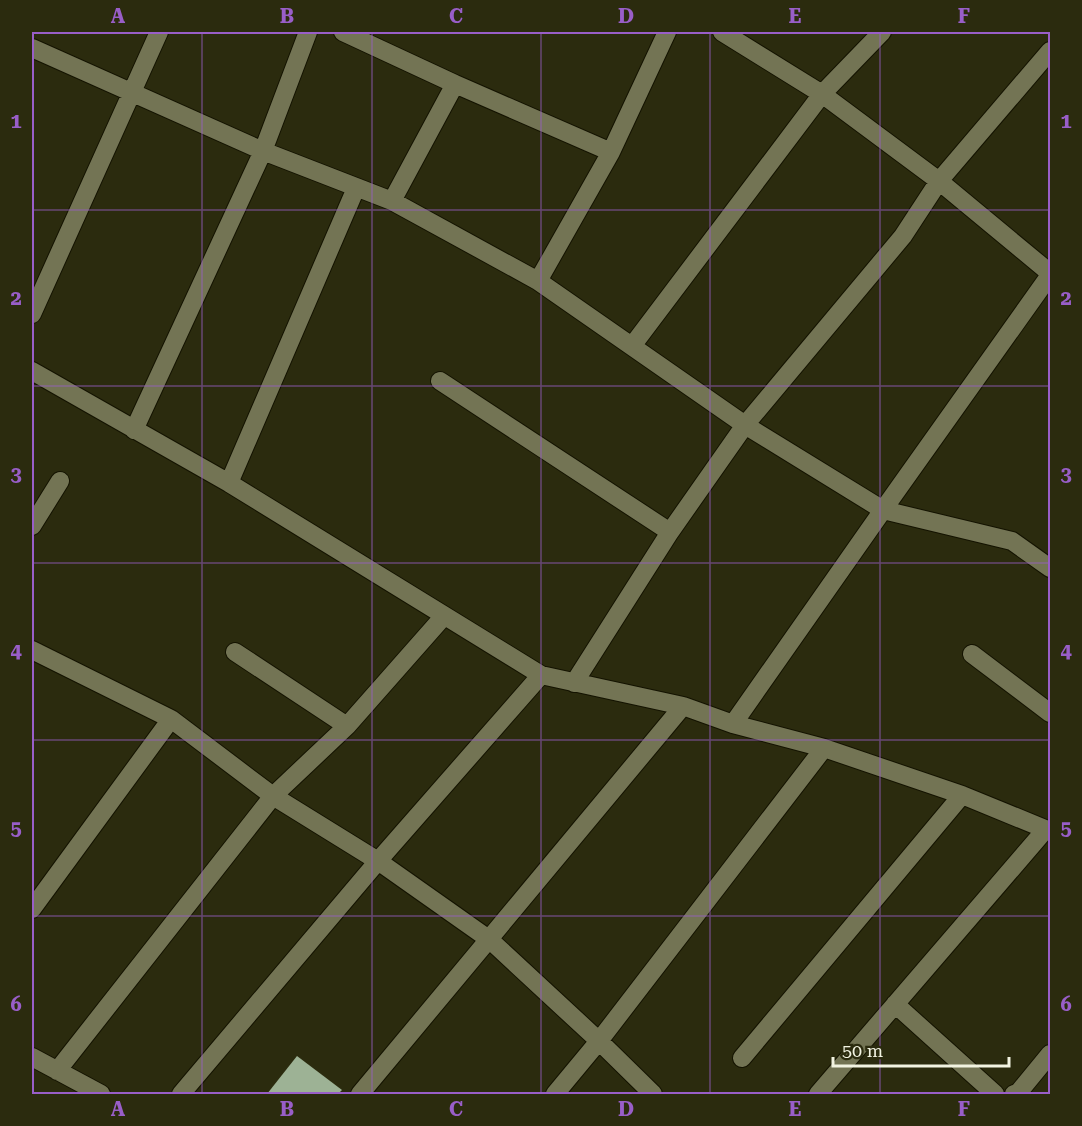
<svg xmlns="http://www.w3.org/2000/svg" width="1082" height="1126" font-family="'Roboto Serif',serif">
	<rect width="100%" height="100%" fill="#2b2b0e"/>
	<path fill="#9db295" d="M 297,1056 L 342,1090 L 338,1094 L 267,1094 Z"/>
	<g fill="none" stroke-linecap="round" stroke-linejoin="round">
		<g stroke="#141300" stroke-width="20">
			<path id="minor" d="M 343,32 L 455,84 L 611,152
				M 722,32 L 822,94 L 939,181 L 1050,273
				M 32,48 L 263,151 L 392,201 L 538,281 L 745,425 L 883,510 L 1012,541 L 1050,568
				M 392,201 L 455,84
				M 538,281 L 611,152 L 667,32
				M 32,314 L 159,32
				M 632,346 L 822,94 L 882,32
				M 32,371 L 229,483 L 541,675 L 683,706 L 733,724 L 824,748 L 962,795 L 1050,831
				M 440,381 L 670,532
				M 134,430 L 263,151 L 308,32
				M 229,483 L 356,188
				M 32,526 L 60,481
				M 32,650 L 171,719 L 273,796 L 378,861 L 490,940 L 599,1041 L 653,1094
				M 235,652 L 347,726
				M 972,654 L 1050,713
				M 574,683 L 670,532 L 745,425 L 903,236 L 939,181 L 1050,51
				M 733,724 L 883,510 L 1050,275
				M 32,909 L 171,719
				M 895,1004 L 995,1094
				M 32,1057 L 101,1094
				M 742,1058 L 962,795
				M 57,1071 L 273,796 L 347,726 L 444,616
				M 181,1094 L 378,861 L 541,675
				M 360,1094 L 683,706
				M 555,1094 L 599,1041 L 824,748
				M 818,1094 L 1046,829
				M 1014,1094 L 1018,1093 L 1050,1054"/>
		</g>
		<use href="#minor" stroke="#737454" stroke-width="18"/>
	</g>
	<path fill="none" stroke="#995ec8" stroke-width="1.5" stroke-opacity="0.55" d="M 202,32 L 202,1094M 372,32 L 372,1094M 541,32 L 541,1094M 710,32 L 710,1094M 880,32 L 880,1094M 32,210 L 1050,210M 32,386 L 1050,386M 32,563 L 1050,563M 32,740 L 1050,740M 32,916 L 1050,916"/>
	<rect width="1082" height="1126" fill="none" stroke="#2b2b0e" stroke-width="66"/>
	<path d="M833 1057v9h176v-9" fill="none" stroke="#f2f3e1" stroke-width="3"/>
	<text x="842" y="1057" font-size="18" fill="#f2f3e1" stroke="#2b2b0e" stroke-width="4.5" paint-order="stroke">50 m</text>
	<rect x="33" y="33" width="1016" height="1060" fill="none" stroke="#995ec8" stroke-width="2"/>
	<g font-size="20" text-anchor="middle" font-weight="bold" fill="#995ec8">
		<text x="118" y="23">A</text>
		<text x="287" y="23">B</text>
		<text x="456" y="23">C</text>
		<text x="626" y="23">D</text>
		<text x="795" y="23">E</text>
		<text x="964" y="23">F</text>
		<text x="16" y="128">1</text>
		<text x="1066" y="128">1</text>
		<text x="16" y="305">2</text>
		<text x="1066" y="305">2</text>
		<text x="16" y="481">3</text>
		<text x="1066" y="481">3</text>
		<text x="16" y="658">4</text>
		<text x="1066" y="658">4</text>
		<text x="16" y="835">5</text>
		<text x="1066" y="835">5</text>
		<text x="16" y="1011">6</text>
		<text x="1066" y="1011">6</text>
		<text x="118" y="1116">A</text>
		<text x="287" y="1116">B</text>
		<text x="456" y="1116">C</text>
		<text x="626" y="1116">D</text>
		<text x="795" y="1116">E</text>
		<text x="964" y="1116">F</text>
	</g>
</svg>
